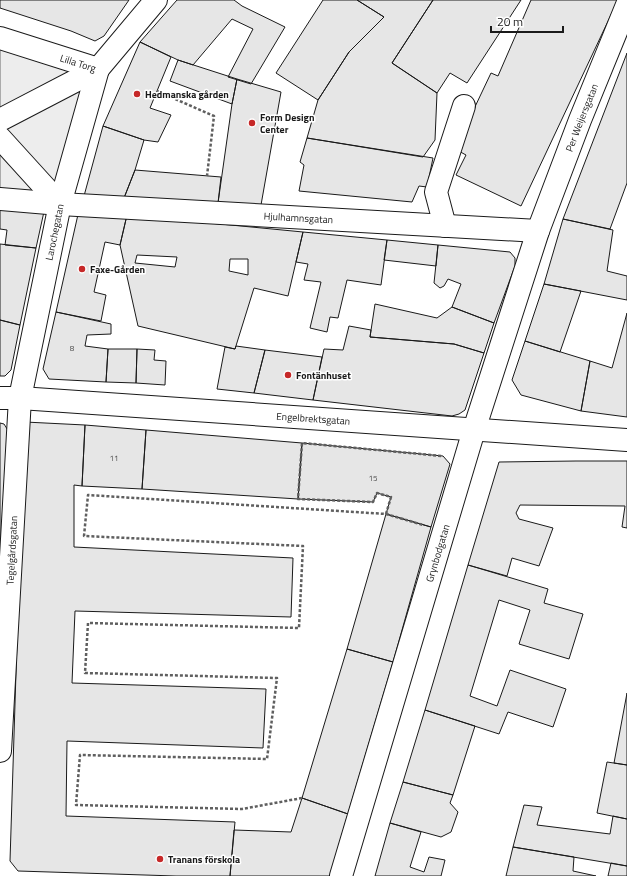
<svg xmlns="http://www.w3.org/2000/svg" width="627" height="876" font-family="'Titillium Web',sans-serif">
	<rect width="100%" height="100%" fill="#fff"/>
	<path fill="#ededed" stroke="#6a6a6a" d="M 0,38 L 98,69 L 60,204 L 0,199 Z"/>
	<path fill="#e6e6e6" stroke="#1a1a1a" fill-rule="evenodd" d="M 0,0 L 129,0 L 104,36 L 95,41 L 71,31 L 0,8 Z
		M 177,0 L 234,0 L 242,6 L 285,27 L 251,84 L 228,77 L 253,29 L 232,19 L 193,65 L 178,60 L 140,42 Z
		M 323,0 L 357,0 L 384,17 L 349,52 L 318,100 L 276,73 Z
		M 357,0 L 433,0 L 392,63 L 437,93 L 435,140 L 423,157 L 307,138 L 318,100 L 349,52 L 384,17 Z
		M 433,0 L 521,0 L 467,83 L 450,73 L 437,93 L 392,63 Z
		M 531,0 L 618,0 L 521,206 L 456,175 L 466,155 L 455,149 L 491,73 L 498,76 Z
		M 140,42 L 171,57 L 150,108 L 171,115 L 158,142 L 144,140 L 103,126 Z
		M 627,53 L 627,183 L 610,229 L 563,219 Z
		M 178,60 L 237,79 L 232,104 L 170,81 Z
		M 237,79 L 281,92 L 261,205 L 218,203 L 232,104 Z
		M 103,126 L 144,140 L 135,170 L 124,198 L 84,196 Z
		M 307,138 L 433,158 L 427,187 L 419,186 L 412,202 L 299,191 L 304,165 L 300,162 Z
		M 135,170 L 221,177 L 218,203 L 124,198 Z
		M 0,204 L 45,207 L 36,248 L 5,245 L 7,230 L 0,229 Z
		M 79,210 L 127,215 L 120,245 L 105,242 L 94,292 L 106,295 L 101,321 L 56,312 Z
		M 127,215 L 303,232 L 288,296 L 254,288 L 235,349 L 138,326 L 120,245 ZM 137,255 L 177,257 L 175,267 L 135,263 ZM 230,259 L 248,259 L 248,275 L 229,271 Z
		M 563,219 L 613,230 L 607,271 L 627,276 L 627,300 L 544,284 Z
		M 303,232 L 387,240 L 381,285 L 347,280 L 338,318 L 330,317 L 327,332 L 310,328 L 321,282 L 304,280 L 308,264 L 296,262 Z
		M 387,240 L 438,245 L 436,266 L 384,260 Z
		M 0,244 L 36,248 L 20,325 L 0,320 Z
		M 438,245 L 510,252 L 515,258 L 515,266 L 494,323 L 452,307 L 461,284 L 448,279 L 444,286 L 440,288 L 434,283 Z
		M 544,284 L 581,291 L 560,352 L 525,341 Z
		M 375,304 L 437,318 L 452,307 L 494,323 L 484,353 L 454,344 L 370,337 Z
		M 56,312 L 111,324 L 111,334 L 87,335 L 85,346 L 108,349 L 106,382 L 49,379 L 43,369 Z
		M 627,313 L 627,417 L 581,411 L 590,361 L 612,368 Z
		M 0,320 L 20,325 L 11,370 L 5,376 L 0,376 Z
		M 349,326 L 371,330 L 370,337 L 454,344 L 484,353 L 465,410 L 459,414 L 452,416 L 313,400 L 324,349 L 343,350 Z
		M 525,341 L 590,361 L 581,411 L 521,395 L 512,380 Z
		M 236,346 L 265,350 L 254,393 L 217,389 L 225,347 L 235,349 Z
		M 108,349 L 137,349 L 136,383 L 106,382 Z
		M 137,349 L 155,350 L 154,360 L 166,361 L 165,385 L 136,383 Z
		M 265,350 L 322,357 L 313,400 L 254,393 Z
		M 25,422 L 85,425 L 82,486 L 74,485 L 74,547 L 293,558 L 291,617 L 75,611 L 72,683 L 266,689 L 263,748 L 67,741 L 66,816 L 235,822 L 230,876 L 176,876 L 18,871 L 10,861 L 22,483 Z
		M 0,423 L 4,424 L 9,432 L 4,547 L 0,547 Z
		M 85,425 L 146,430 L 142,489 L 82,486 Z
		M 146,430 L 302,443 L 298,499 L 142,489 Z
		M 302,443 L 443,456 L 450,464 L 431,527 L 386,514 L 391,497 L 377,493 L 373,502 L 298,499 Z
		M 576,461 L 627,461 L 627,528 L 622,527 L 625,506 L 520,505 L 516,513 L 519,519 L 553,528 L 539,566 L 512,558 L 507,576 L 468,565 L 499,462 Z
		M 386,514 L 431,527 L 393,662 L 347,649 Z
		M 468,565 L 548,589 L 544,603 L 583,614 L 569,659 L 519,644 L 530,610 L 499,600 L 470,696 L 497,706 L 510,670 L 566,689 L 553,727 L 508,712 L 499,734 L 425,710 Z
		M 347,649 L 393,662 L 348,814 L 302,798 Z
		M 627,693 L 627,765 L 614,763 Z
		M 425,710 L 475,726 L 453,795 L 403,782 Z
		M 607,762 L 627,765 L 627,819 L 597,813 Z
		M 403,782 L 453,795 L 450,803 L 458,812 L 451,832 L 441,837 L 390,823 Z
		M 302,798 L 348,814 L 330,876 L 230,876 L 234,830 L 291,832 Z
		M 524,805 L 542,807 L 537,825 L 610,834 L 613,816 L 627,819 L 627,866 L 513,847 Z
		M 390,823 L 421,832 L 410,867 L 424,872 L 429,857 L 445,860 L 441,876 L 375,876 Z
		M 513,847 L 574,857 L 573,871 L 596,876 L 506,876 Z
		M 611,863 L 627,866 L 627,876 L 608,876 Z"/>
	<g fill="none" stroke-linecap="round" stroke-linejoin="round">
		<g stroke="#1a1a1a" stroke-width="24">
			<g id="minor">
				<path id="s1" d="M 0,38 L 98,69"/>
				<path d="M 0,120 L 98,69 L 156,0"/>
				<path d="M 0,138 L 60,204"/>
				<path id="s2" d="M 0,199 L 60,204 L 538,231"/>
				<path d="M 445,226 L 436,192 L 464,106"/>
				<path id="s3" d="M 0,398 L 20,398 L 627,440"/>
				<path id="s4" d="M 0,751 L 20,398 L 60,204 L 98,69"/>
				<path id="s5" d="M 341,876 L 474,430 L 538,231 L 580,120 L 627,5"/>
			</g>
		</g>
		<path stroke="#5f5f5f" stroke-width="2.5" stroke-dasharray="3 2" stroke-linecap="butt" d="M 157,91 L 214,116 L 207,176
			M 386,514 L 391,497 L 377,493 L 373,502 L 298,499 L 302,443 L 442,456
			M 302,798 L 242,809 L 76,805 L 80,755 L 267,759 L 277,678 L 85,673 L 88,623 L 299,628 L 303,546 L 84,536 L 88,495 L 386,514 L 423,525"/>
		<use href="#minor" stroke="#fff" stroke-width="22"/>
	</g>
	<g fill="#c62828" stroke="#fff" stroke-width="1.5">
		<circle cx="137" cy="94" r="4"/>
		<circle cx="252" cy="123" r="4"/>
		<circle cx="82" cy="269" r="4"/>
		<circle cx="288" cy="375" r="4"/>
		<circle cx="160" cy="859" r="4"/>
	</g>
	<g text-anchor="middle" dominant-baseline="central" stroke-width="3" stroke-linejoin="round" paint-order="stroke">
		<g font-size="8" fill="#4d4d4d">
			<text x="72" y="348">8</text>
			<text x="114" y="458">11</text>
			<text x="373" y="478">15</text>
		</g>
		<g font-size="10" fill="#1a1a1a" stroke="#fff">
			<text stroke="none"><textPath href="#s1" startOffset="82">Lilla Torg</textPath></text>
			<text stroke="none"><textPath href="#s5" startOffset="796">Per Weijersgatan</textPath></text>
			<text stroke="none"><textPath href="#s2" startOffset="299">Hjulhamnsgatan</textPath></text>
			<text stroke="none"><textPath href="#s4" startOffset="523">Larochegatan</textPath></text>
			<text stroke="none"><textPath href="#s3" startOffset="314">Engelbrektsgatan</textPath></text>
			<text stroke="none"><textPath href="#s4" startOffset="201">Tegelgårdsgatan</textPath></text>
			<text stroke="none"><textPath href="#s5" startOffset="337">Grynbodgatan</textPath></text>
		</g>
		<g font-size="10" font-weight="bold" fill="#1a1a1a" stroke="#fff" text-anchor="start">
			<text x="145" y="94">Hedmanska gården</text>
			<text x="260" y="117">Form Design<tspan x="260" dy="12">Center</tspan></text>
			<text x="90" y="269">Faxe-Gården</text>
			<text x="296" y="375">Fontänhuset</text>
			<text x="168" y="859">Tranans förskola</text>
		</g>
	</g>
	<path d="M491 26v6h72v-6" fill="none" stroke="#1a1a1a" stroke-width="2"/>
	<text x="497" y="26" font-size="12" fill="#1a1a1a" stroke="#ffffff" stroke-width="3" paint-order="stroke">20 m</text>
</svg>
